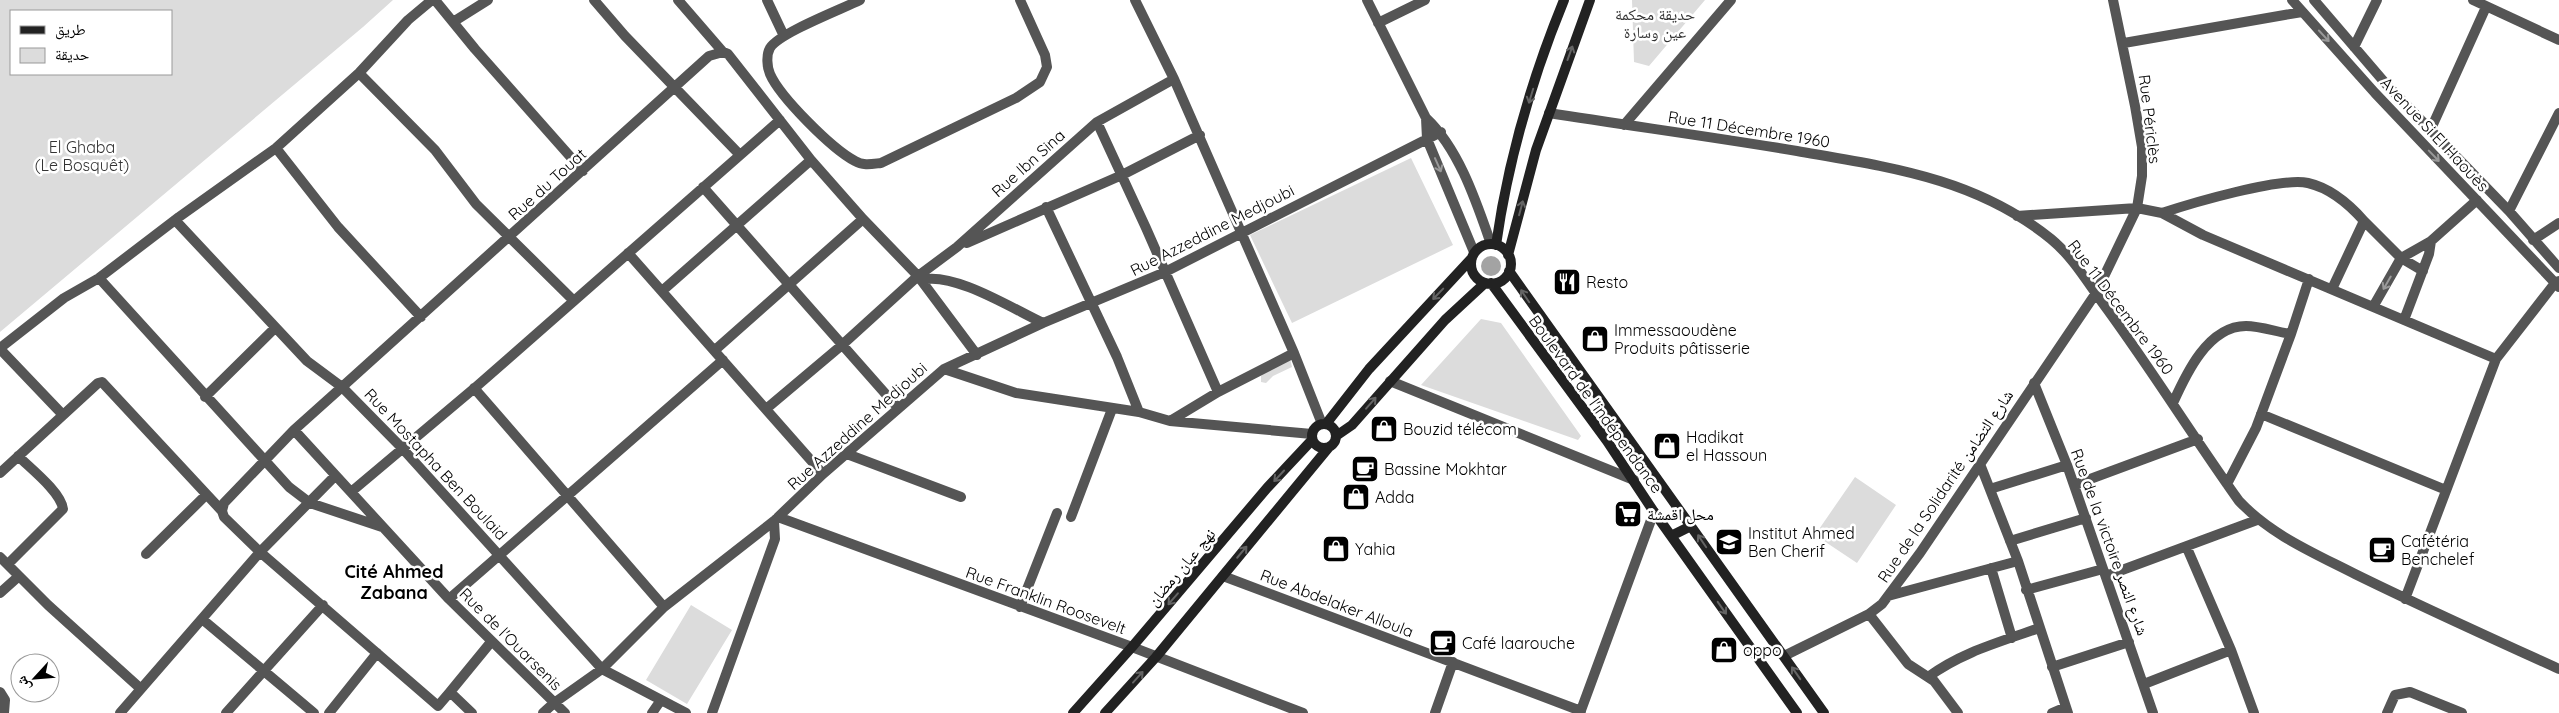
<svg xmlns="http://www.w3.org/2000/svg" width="2559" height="713" font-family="Quicksand,'Noto Naskh Arabic',sans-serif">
	<rect width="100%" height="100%" fill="#fff"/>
	<path fill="#dcdcdc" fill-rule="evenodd" d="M 0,0 L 393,0 L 363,27 L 0,332 ZM 11,11 L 171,11 L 171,74 L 11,74 Z
		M 1632,0 L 1705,0 L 1649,66 L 1634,62 Z
		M 1411,158 L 1453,245 L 1292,323 L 1250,235 Z
		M 1481,319 L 1501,323 L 1581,436 L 1578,440 L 1421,385 Z
		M 1290,358 L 1292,367 L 1273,376 L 1266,383 L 1261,382 L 1261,376 L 1266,371 Z
		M 1855,477 L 1896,505 L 1857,563 L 1815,535 Z
		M 691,605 L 732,630 L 687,704 L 646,680 Z"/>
	<path fill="#a3a3a3" d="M1481 266a10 10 0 1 1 20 0a10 10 0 1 1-20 0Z"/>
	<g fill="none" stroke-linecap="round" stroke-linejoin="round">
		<path stroke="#555" stroke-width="10" d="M 435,0 L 475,49 L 583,171
			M 594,0 L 625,36 L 740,155
			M 678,0 L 723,52
			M 767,0 L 784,36
			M 860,0 C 842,9 779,33 770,48 C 766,55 767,67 770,74 C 780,97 832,149 855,161 C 863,166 872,164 881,163 L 1016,98 L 1040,82 L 1047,67 L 1045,55 L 1020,0
			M 1367,0 L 1426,118 C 1459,149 1476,201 1491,244
			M 2292,0 L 2375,93 L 2559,287
			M 2314,0 L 2386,84 L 2509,211 L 2559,268
			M 2473,0 L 2559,40
			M 453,22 L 488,0
			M 1378,23 L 1425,0
			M 2124,43 L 2302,12
			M 2354,47 L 2377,0
			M 359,73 L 435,150 L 476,204 L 573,300
			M 1174,79 L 1294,353 L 1322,424
			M 1549,113 C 1631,126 1714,137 1797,151 C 1889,167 1976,178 2051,239 C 2074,258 2089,285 2107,309 C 2153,372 2194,438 2239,501 C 2271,535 2314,553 2355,574 C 2422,607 2491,638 2559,669
			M 1426,118 L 1427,139 L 1474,252
			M 1097,122 L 1146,228 L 1218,392
			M 1624,125 L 1731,0
			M 2430,131 L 2486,7
			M 276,148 L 338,227 L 421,317
			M 703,187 L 898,408
			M 1046,207 L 1117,357 L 1139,412
			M 2509,211 L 2559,113
			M 2162,213 C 2192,203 2280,177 2308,183 C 2330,188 2349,204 2364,221 L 2332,289
			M 2017,216 L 2137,208 L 2162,213 L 2203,235 L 2496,359
			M 175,220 L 307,361 L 342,387 L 402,448 L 602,669 L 686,713
			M 2364,221 L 2401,258 L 2423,271
			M 2533,240 L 2559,223
			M 967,243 L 1122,175 L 1200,135
			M 628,253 L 823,474
			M 99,278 L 289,487 L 310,503 L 382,527
			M 921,280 C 953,271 1013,309 1043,323
			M 662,291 L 811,160
			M 2373,307 L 2401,258 L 2431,241 L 2477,200
			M 2404,320 L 2429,254 L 2431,241
			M 0,348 L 64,298 L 99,278 L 179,217 L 276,148 L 359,73 L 408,20 L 432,0
			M 0,349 L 63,415
			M 715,350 L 863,219
			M 977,355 L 918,276 L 957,247 L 1097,122 L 1174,79 L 1135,0
			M 944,369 L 1016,393 L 1139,412 L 1170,421 L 1312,434
			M 1390,381 L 1634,480
			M 2034,383 L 2067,465 L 2153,713
			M 474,388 L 664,607
			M 205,397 L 275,328
			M 2173,403 C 2186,374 2208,326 2246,326 C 2260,326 2277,332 2291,334
			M 2261,414 L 2446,490
			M 1170,421 L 1218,392 L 1294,353
			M 294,430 L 449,599 L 565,713
			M 847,454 L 961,497
			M 1980,464 L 2018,561
			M 0,473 L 98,383 L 102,382 L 222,511
			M 2227,484 L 2256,428 L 2291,334 L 2309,279
			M 2074,485 L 2198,439
			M 1990,489 L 2067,465
			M 351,492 L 477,386 L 780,120
			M 778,517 L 1132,647 L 1303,713
			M 1071,517 L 1112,409
			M 2010,541 L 2086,518
			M 2187,548 L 2231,650 L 2254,713
			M 146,554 L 206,495
			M 0,557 L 48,605 L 141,689
			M 8,564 L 63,509 C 61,492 30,468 18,456
			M 1991,568 L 2012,638
			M 1223,576 L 1581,711
			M 2106,576 L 2257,520
			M 2026,590 L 2103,569
			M 0,593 L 19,576
			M 1888,596 L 2018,561 L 2068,713
			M 449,599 L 723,360
			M 2405,599 L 2496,359 L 2555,283 L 2559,281
			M 1020,607 L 1057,513
			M 1869,614 L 1908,664 L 1934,681 L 1958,713
			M 202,619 L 314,713
			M 1784,656 L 1869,614 L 1882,604 L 1920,553 L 2096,293 L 2137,208 L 2142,176 L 2142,147 L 2135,106 L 2113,0
			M 2052,667 L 2129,642
			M 1928,677 C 1962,652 2000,642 2039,628
			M 2144,684 L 2231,650
			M 0,692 L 5,700 L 4,713
			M 450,692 L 491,642
			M 120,713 L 260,552 L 335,476
			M 226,713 L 323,605
			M 329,713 L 377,653
			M 472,713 L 450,692 L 438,706 L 260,552 L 224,517 L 222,511 L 224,503 L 294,430 L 342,387 L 709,56 L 723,52 L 728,54 L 811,160 L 863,219 L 918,276 L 842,345 L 766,409
			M 543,713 L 554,703 L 602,669 L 664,607 L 774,521 L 823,474 L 944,369 L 1043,323 L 1165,272 L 1441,132
			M 652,713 L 661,700
			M 712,713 L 775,539 L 774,521
			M 1435,713 L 1453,662
			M 1580,713 L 1654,512
			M 2052,713 L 2066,707
			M 2387,713 L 2395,695 L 2410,692 L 2462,713"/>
		<path stroke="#222" stroke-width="10" d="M1471 264a20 20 0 1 1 40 0a20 20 0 1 1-40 0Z
			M 1496,245 C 1508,161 1532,78 1564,0
			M 1508,255 L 1536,150 L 1590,0
			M 1509,271 L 1824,713
			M 1491,283 L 1607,441 L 1654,512 L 1797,713
			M1312 436a12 12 0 1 1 24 0a12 12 0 1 1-24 0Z
			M 1326,424 L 1369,369 L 1472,258
			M 1336,436 L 1352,425 L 1445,320 L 1485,283
			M 1671,536 L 1691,526
			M 1073,713 L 1132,647 L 1267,488 L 1312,440
			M 1105,713 L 1156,657 L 1329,447"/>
	</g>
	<defs><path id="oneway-shaft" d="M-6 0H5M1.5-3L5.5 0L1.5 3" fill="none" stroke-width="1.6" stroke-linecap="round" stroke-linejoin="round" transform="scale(1.25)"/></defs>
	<g stroke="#999">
		<use href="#oneway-shaft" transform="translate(2324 36) rotate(47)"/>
		<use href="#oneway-shaft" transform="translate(2434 156) rotate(46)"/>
		<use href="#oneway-shaft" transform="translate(1438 165) rotate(66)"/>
		<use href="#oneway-shaft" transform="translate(2387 283) rotate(120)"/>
	</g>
	<g stroke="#646464">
		<use href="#oneway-shaft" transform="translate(1570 53) rotate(-70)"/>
		<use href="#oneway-shaft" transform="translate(1531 96) rotate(107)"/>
		<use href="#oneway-shaft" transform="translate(1521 208) rotate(-75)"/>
		<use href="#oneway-shaft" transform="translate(1438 294) rotate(134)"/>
		<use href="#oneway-shaft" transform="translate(1525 296) rotate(-124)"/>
		<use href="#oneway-shaft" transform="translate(1371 403) rotate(-49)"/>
		<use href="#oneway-shaft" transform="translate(1279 476) rotate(133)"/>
		<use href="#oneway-shaft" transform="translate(1702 541) rotate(-124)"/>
		<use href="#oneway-shaft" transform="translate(1242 552) rotate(-50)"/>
		<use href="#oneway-shaft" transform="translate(1173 599) rotate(131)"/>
		<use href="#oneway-shaft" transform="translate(1722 608) rotate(55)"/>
		<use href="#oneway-shaft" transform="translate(1796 673) rotate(-125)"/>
		<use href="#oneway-shaft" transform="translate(1138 677) rotate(-48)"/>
	</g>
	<defs>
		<g id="restaurant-square" transform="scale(1.4375)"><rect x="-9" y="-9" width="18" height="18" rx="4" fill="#000" stroke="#fff"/><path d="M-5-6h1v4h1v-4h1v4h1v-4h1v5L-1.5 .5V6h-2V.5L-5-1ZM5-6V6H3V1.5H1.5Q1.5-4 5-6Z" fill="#fff"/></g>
		<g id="shop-square" transform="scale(1.4375)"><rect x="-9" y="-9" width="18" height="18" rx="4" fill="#000" stroke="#fff"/><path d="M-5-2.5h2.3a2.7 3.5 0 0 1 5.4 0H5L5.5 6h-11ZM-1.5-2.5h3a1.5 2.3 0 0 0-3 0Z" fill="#fff"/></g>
		<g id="cafe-square" transform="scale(1.4375)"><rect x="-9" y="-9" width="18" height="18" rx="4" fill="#000" stroke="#fff"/><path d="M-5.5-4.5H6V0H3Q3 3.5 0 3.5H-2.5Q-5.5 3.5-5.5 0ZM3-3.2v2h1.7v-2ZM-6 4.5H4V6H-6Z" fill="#fff"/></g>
		<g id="supermarket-square" transform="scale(1.4375)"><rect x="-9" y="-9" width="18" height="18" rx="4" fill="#000" stroke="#fff"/><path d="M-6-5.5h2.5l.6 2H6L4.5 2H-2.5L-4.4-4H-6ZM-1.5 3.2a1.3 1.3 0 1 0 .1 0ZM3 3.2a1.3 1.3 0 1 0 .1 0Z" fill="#fff"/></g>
		<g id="university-square" transform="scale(1.4375)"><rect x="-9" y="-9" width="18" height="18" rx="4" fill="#000" stroke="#fff"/><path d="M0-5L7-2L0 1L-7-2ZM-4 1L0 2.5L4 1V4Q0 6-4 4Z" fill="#fff"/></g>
	</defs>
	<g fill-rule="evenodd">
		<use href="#restaurant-square" x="1567" y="282"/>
		<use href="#shop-square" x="1595" y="339"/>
		<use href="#shop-square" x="1384" y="429"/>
		<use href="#shop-square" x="1667" y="446"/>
		<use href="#cafe-square" x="1365" y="469"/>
		<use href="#shop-square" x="1356" y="497"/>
		<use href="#supermarket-square" x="1628" y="514"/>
		<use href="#university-square" x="1729" y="542"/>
		<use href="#shop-square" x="1336" y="549"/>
		<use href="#cafe-square" x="2382" y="550"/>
		<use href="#cafe-square" x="1443" y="643"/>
		<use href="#shop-square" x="1724" y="650"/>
	</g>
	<g text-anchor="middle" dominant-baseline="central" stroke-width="5" stroke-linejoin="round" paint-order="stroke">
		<g font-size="16" fill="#333" stroke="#fff">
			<text x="1655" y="14">حديقة محكمة<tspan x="1655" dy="18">عين وسارة</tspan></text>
			<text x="82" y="147">El Ghaba<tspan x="82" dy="18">(Le Bosquêt)</tspan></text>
		</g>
		<g font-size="16" fill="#000" stroke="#fff">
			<text transform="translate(2150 119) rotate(83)">Rue Périclès</text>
			<text transform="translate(1749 129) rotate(9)">Rue 11 Décembre 1960</text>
			<text transform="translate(2435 134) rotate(47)">Avenue Si El Haouès</text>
			<text transform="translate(1028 163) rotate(-42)">Rue Ibn Sina</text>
			<text transform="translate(547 184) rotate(-42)">Rue du Touat</text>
			<text transform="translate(1212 230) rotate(-27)">Rue Azzeddine Medjoubi</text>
			<text transform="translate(2121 307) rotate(53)">Rue 11 Décembre 1960</text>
			<text transform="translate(1596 404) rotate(54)">Boulevard de l'indépendance</text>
			<text transform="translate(857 426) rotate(-42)">Rue Azzeddine Medjoubi</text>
			<text transform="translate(436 464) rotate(47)">Rue Mostapha Ben Boulaid</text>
			<text transform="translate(1945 486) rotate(-56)">Rue de la Solidarité شارع التضامن</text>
			<text transform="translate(2110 542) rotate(70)">Rue de la victoire شارع النصر</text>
			<text transform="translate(1181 567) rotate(-50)">نهج عبان رمضان</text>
			<text transform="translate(1046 600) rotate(20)">Rue Franklin Roosevelt</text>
			<text transform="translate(1337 603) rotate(21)">Rue Abdelaker Alloula</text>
			<text transform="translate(511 639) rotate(45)">Rue de l'Ouarsenis</text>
		</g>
		<g font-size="16" fill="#000" stroke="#fff" text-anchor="start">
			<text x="1586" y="282">Resto</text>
			<text x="1614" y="330">Immessaoudène<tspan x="1614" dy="18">Produits pâtisserie</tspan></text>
			<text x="1403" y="429">Bouzid télécom</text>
			<text x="1686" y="437">Hadikat<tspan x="1686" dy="18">el Hassoun</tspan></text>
			<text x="1384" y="469">Bassine Mokhtar</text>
			<text x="1375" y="497">Adda</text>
			<text x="1647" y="514">محل اقمشة</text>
			<text x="1748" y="533">Institut Ahmed<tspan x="1748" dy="18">Ben Cherif</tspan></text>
			<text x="2401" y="541">Cafétéria<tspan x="2401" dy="18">Benchelef</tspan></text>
			<text x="1355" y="549">Yahia</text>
			<text x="1462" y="643">Café laarouche</text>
			<text x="1743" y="650">oppo</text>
		</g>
		<g font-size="18" font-weight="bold" fill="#000" stroke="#fff">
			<text x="394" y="571">Cité Ahmed<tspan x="394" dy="21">Zabana</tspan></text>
		</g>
	</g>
	<rect x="10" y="10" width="162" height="65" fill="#ffffff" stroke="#999999"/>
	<rect x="20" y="26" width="25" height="8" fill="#222222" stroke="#999999"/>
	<text x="55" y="35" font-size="15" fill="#000000">طريق</text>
	<rect x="20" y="48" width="25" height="15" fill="#dcdcdc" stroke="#999999"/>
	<text x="55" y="60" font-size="15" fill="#000000">حديقة</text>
	<g transform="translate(35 678) rotate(244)"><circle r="24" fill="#ffffff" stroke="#999999"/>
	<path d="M0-4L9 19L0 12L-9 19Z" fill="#000000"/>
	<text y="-8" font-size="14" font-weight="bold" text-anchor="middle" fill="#000000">ش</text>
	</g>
</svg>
